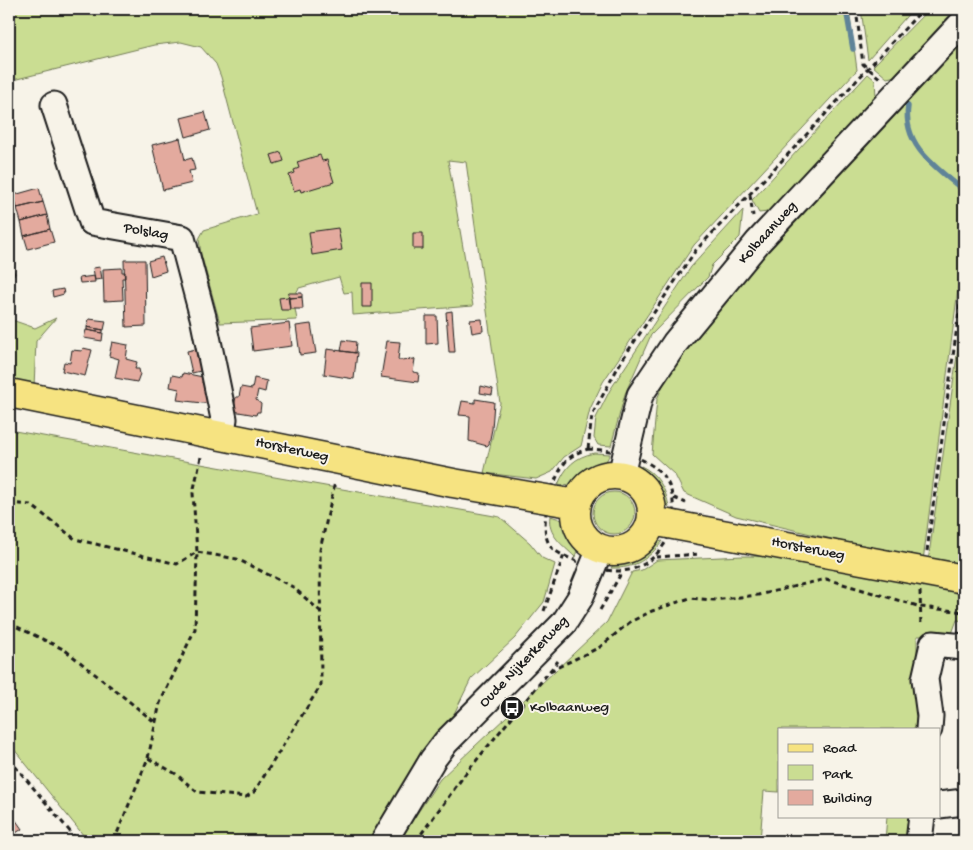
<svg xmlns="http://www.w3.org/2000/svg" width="973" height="850" font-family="'Gochi Hand',sans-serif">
	<rect width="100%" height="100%" fill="#f7f3e8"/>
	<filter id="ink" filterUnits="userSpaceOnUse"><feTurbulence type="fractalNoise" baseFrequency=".02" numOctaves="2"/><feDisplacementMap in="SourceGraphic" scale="10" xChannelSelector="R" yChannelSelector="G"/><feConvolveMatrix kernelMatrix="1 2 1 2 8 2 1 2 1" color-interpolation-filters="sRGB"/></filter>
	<g filter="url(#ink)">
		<path fill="#cadd92" stroke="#737c57" d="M 9,9 L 849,9 L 857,70 L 694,245 L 603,382 L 590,409 L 581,446 L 564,457 L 552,472 L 536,479 L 484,473 L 500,403 L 466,162 L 448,160 L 473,306 L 353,315 L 352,292 L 344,293 L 339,277 L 299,288 L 293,298 L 297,320 L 220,323 L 201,254 L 199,239 L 204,230 L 257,214 L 221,77 L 216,64 L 201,47 L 181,42 L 154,45 L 9,81 Z
			M 861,9 L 913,9 L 868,60 Z
			M 929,9 L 959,9 L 900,75 L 887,78 L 873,66 Z
			M 964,32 L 964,243 L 923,561 L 736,516 L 684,493 L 675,475 L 652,454 L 657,399 L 678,351 L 712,301 Z
			M 868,74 L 875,80 L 876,97 L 775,209 L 768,212 L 759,213 L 752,200 Z
			M 743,210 L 740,237 L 712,265 L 708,277 L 651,335 L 625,394 L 611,446 L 598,445 L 594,438 L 596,418 L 610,390 L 691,267 Z
			M 964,305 L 964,569 L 928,562 Z
			M 56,318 L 36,341 L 34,387 L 9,383 L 9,319 L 35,328 Z
			M 9,430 L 500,517 L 530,543 L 542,558 L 555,564 L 544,602 L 515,638 L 471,679 L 451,720 L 371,841 L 88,841 L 9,743 Z
			M 594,453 L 610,454 C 602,472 578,489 558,485 C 565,467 575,457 594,453 Z
			M 641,466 C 658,474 666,489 669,507 C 652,498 643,485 641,466 Z
			M593 513a21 21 0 1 1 42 0a21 21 0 1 1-42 0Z
			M 550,516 C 571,521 583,534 575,557 C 563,545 547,535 550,516 Z
			M 663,541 C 648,559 635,569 611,568 C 622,551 644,544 663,541 Z
			M 743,556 L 804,557 L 964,588 L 964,621 L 957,620 L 951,636 L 917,636 L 917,697 L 921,729 L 779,729 L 779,792 L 764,791 L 760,841 L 399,841 L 440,779 L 607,622 L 632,572 L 642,570 L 657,560 Z
			M 887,816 L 914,816 L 912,841 L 885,841 Z"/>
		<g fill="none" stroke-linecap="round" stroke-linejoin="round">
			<path stroke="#5f8398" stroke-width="5.5" d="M 846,9 L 853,49
				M 905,104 L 908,106 C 902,146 937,168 963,190"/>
		</g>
		<path fill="#e3aa9e" stroke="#1c1c1c" d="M 205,112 L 210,130 L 186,137 L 181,118 Z
			M 180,138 L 185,160 L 192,158 L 195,170 L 189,171 L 192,183 L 163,190 L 152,145 Z
			M 281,152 L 284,161 L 274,164 L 271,155 Z
			M 320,155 L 322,161 L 327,160 L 334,182 L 301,192 L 300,189 L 294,191 L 289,175 L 295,173 L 294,170 L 299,168 L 297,162 Z
			M 39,188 L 43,202 L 17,208 L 14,195 Z
			M 43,202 L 47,215 L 21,222 L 17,208 Z
			M 47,215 L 50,229 L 24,236 L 21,222 Z
			M 338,228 L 342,250 L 312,255 L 309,232 Z
			M 50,229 L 54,242 L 28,249 L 24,236 Z
			M 413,233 L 423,233 L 423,249 L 413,249 Z
			M 9,257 L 15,274 L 9,275 Z
			M 162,257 L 166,271 L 151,276 L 148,261 Z
			M 124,260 L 145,260 L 146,326 L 126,327 Z
			M 100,267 L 102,279 L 95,280 L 93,268 Z
			M 122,268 L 122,272 L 125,272 L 125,278 L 122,278 L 123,300 L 104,301 L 103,269 Z
			M 94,276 L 95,282 L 80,283 L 79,278 Z
			M 362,283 L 372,283 L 372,307 L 362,307 Z
			M 63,289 L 64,294 L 53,297 L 52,291 Z
			M 288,293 L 302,293 L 302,297 L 289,298 Z
			M 288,297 L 290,310 L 281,310 L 279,298 Z
			M 302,297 L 303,309 L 290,309 L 289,298 Z
			M 452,311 L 455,352 L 449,352 L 446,312 Z
			M 426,316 L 437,316 L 438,343 L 426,344 Z
			M 89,319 L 106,321 L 104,330 L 87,327 Z
			M 482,319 L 483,331 L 472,333 L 470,320 Z
			M 289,323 L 292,346 L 253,351 L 250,328 Z
			M 311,324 L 316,353 L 300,355 L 296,326 Z
			M 87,327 L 103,330 L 103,333 L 87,330 Z
			M 86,330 L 103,333 L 102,341 L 84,338 Z
			M 343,340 L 356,342 L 355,353 L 341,351 Z
			M 387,341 L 400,342 L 398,360 L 415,359 L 413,372 L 419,373 L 418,382 L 381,377 Z
			M 112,342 L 128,345 L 126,359 L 137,362 L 135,369 L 139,369 L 140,374 L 137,382 L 115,378 L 119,359 L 109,356 Z
			M 83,348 L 92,350 L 85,376 L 62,371 L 64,362 L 70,363 L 72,350 L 82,351 Z
			M 201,348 L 205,370 L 192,373 L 187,351 Z
			M 327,349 L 357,353 L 354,379 L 324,374 Z
			M 183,373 L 203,377 L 202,383 L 206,383 L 211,404 L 177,400 L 179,389 L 170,387 L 172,375 L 182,377 Z
			M 254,378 L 267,381 L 265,392 L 258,390 L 256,400 L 261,404 L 260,412 L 257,412 L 256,415 L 233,411 L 236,397 L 239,397 L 241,387 L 252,389 Z
			M 481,386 L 493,389 L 492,395 L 480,393 Z
			M 475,399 L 494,402 L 492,429 L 489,444 L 487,446 L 469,441 L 470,416 L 459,415 L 462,401 L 475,403 Z
			M 964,671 L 964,699 L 959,698 Z
			M 964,731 L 964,768 L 958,767 Z
			M 15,819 L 22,829 L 13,835 L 17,841 L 9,841 L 9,823 Z
			M 964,833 L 964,841 L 959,841 L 958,834 Z"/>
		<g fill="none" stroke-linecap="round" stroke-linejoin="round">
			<g stroke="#1c1c1c" stroke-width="29">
				<path id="minor" d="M 54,105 L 92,222 L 182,238 L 203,317 L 224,419 L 221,435
					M 621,475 L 640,395 L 675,343 L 758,242 L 964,21
					M 929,729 L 930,716 L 925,679 L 933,644 L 964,647
					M 939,805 L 964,802
					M 384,841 L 433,759 L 446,742 L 564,623 L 580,598 L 600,549
					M 919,841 L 922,816"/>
			</g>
			<g stroke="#1c1c1c" stroke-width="31">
				<path id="major" d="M 9,393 L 453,483 L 576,504
					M576 513a38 38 0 1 1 76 0a38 38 0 1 1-76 0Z
					M 652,521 L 964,579"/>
			</g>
			<path stroke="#1c1c1c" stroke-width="3" stroke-dasharray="5 4" stroke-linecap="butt" d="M 856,9 L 863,64 L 882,80
				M 750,195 L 753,216
				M 588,449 L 592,415 L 622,360 L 696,250 L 793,149 L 923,9
				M 588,449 C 629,451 677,462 673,513 C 672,525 670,536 663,546 C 640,578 609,575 576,561 C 568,557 558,554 552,548 C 535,531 553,474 568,459 C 574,454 581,451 588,449 Z
				M 674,498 L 686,503
				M 9,503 L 31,505 L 75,539 L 177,564 L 197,552 L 237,559 L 293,587 L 320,611
				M 927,551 L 964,274
				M 656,557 L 700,554
				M 920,591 L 921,627
				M 600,610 L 622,572
				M 544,611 L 564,555
				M 9,623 L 65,650 L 156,723
				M 550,671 L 600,647 L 630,622 L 652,611 L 690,598 L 714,600 L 758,595 L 826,579 L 921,607 L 964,612
				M 148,758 L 160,703 L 195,629 L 197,552 L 193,493 L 201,457
				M 9,759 L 78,841
				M 114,841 L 148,758 L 176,774 L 197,792 L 246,797 L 254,792 L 321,685 L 320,550 L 335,482
				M 416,841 L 466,773 L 558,661"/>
			<use href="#minor" stroke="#f7f3e8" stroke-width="25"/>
			<use href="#major" stroke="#f6e381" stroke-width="28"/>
		</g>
	</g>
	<defs>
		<g id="bus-disc" transform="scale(1.25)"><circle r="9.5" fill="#1c1c1c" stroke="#f7f3e8"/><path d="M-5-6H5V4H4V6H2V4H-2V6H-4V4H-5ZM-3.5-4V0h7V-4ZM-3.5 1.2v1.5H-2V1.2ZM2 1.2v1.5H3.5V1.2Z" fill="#fff"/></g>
	</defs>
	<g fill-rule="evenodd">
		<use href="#bus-disc" x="512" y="708"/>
	</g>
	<g text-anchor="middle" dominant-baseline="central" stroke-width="4" stroke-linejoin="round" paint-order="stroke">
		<g font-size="15" fill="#1c1c1c" stroke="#f7f3e8">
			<text transform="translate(146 232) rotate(10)">Polslag</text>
			<text transform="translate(768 233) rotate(-48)">Kolbaanweg</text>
			<text transform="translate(292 450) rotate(12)">Horsterweg</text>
			<text transform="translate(808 549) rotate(11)">Horsterweg</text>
			<text transform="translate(524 662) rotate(-46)">Oude Nijkerkerweg</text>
		</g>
		<g font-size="15" fill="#1c1c1c" stroke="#f7f3e8" text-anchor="start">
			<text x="530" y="708">Kolbaanweg</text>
		</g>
	</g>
	<rect width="973" height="850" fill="none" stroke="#f7f3e8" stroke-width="30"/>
	<rect x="15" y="15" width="943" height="820" fill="none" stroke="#1c1c1c" stroke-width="2" filter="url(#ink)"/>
	<rect x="778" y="728" width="162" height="90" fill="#f7f3e8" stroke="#9f9d96"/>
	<rect x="788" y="744" width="25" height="8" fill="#f6e381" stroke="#9f9d96"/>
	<text x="823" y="752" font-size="15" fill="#1c1c1c">Road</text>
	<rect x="788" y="765" width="25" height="15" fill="#cadd92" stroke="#9f9d96"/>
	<text x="823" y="778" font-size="15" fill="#1c1c1c">Park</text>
	<rect x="788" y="790" width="25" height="15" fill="#e3aa9e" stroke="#9f9d96"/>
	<text x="823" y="802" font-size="15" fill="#1c1c1c">Building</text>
</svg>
